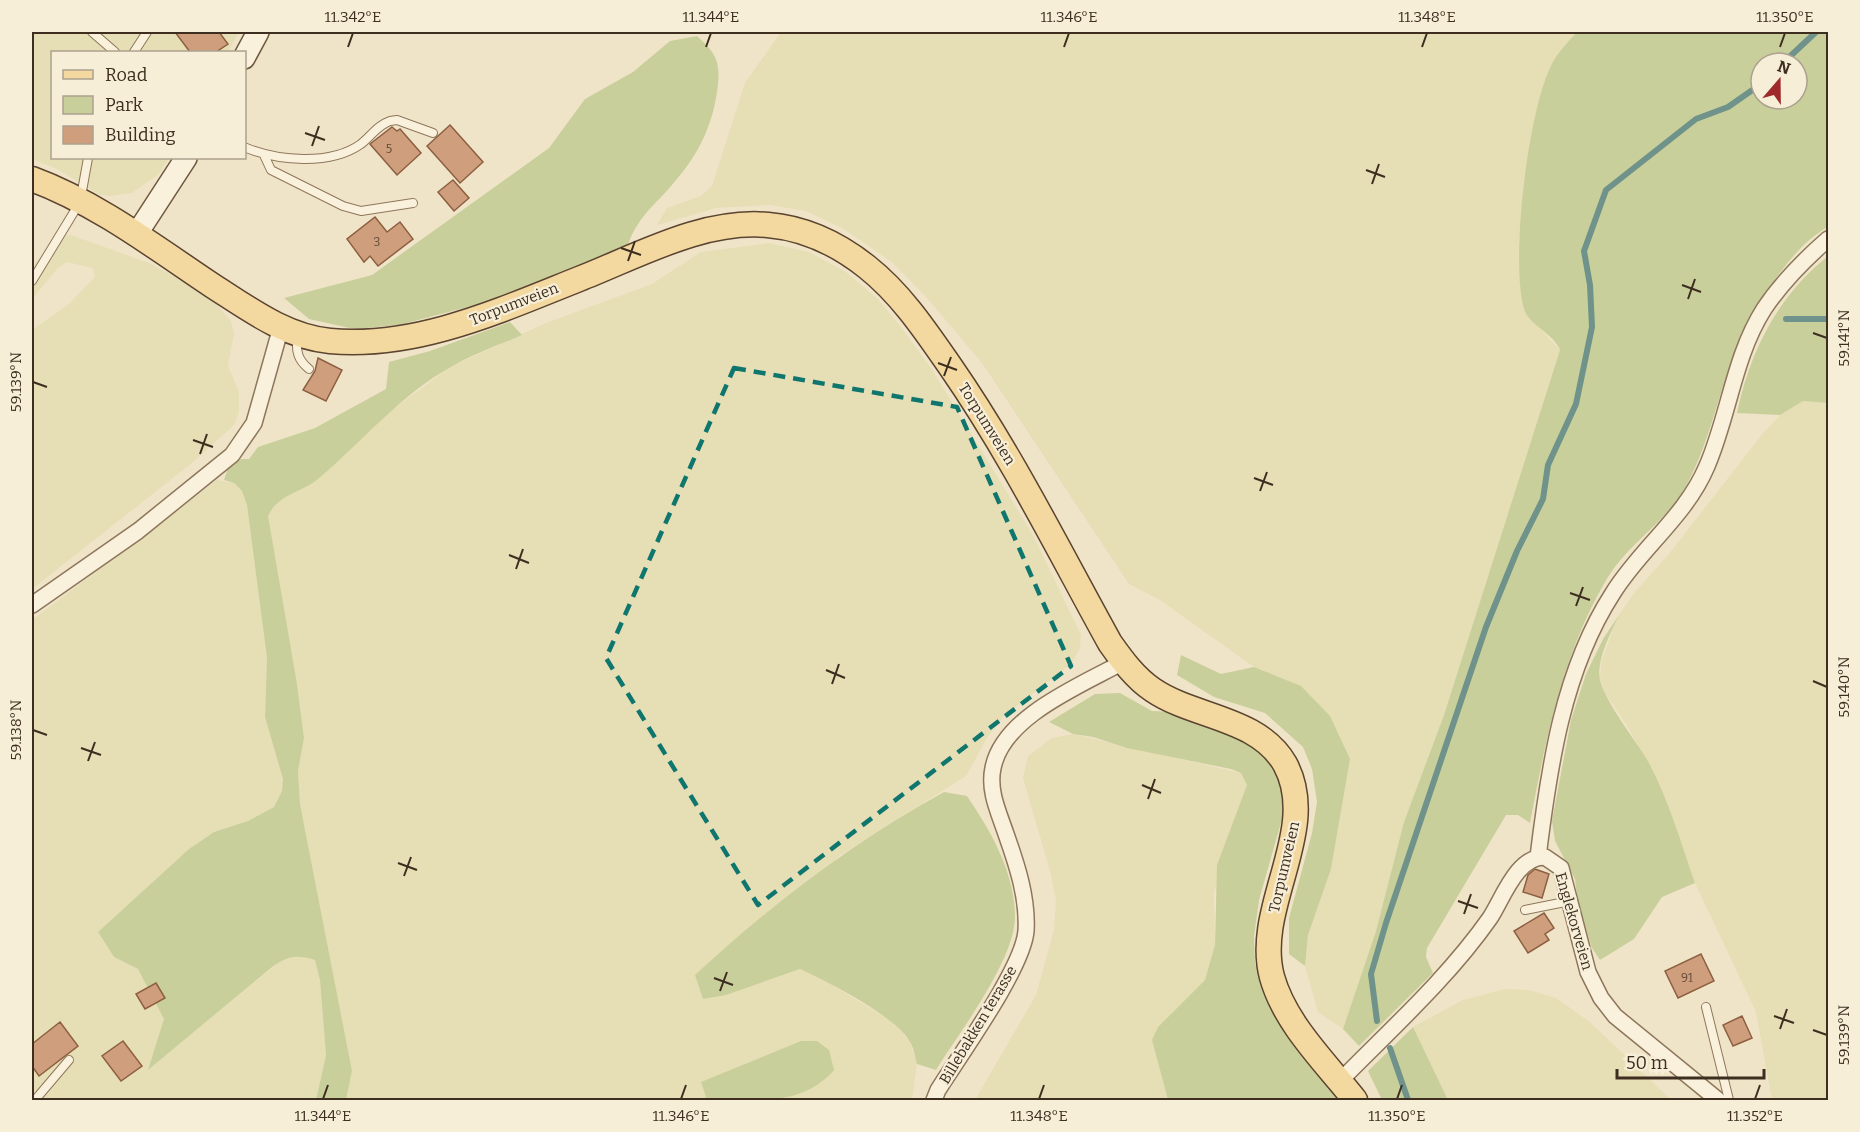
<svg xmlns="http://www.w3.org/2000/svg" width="1860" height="1132" font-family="Bitter,serif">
	<rect width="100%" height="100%" fill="#f0e4c8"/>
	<path fill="#e6deb5" d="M 32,32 L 239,32 L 228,52 L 52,52 L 52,158 L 169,158 L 159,174 L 132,193 L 110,196 L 100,195 L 57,169 L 32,159 Z
		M 781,32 L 1577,32 L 1565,45 L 1531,139 L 1519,241 L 1525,312 L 1560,350 L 1444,715 L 1404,822 L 1376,931 L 1343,1029 L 1318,1012 L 1305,966 L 1308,935 L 1331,869 L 1350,759 L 1263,670 L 1254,667 L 1160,600 L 1129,584 L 982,363 L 927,298 L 893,263 L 844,229 L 806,211 L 770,205 L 716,208 L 657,225 L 667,208 L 701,196 L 712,186 L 745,83 Z
		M 71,235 L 149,263 L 174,276 L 217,305 L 231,321 L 234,334 L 228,366 L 239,392 L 239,412 L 234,425 L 192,463 L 32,589 L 32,330 L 68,305 L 95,277 L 93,268 L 67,262 L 58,268 L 32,299 L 32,267 L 53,243 L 62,236 Z
		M 769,243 L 809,252 L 846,272 L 878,299 L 901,327 L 931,368 L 1033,535 L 1081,635 L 1080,648 L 1071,664 L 1003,717 L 987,738 L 966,776 L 838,857 L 726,995 L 800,969 L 821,978 L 891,1021 L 910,1041 L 917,1064 L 912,1100 L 779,1100 L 823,1082 L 816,1041 L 801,1041 L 702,1082 L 707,1100 L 346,1100 L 352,1071 L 300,804 L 298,771 L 304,738 L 297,684 L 271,543 L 268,516 L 272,506 L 291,493 L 315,481 L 387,414 L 450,367 L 546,323 L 652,284 L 701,252 Z
		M 1803,401 L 1828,403 L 1828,1100 L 1772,1100 L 1756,1012 L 1695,883 L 1666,801 L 1629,729 L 1605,693 L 1600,679 L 1601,663 L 1613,629 L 1619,615 L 1634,593 L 1668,555 L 1764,432 L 1780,415 Z
		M 217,480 L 234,483 L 242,491 L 247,505 L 267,658 L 265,717 L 283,779 L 282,791 L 274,807 L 248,821 L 214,832 L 189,849 L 98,932 L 114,957 L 138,969 L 165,1019 L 149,1069 L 283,959 L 297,955 L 315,960 L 320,980 L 326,1055 L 316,1100 L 32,1100 L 32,620 Z
		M 1073,734 L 1241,773 L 1247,785 L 1214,892 L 1215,945 L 1212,959 L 1205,980 L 1171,1014 L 1152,1040 L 1168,1100 L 975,1100 L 1036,995 L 1054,930 L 1056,900 L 1050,871 L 1023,778 L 1028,756 L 1052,738 Z
		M 1505,989 L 1529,990 L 1556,998 L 1590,1022 L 1671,1100 L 1448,1100 L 1413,1027 L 1463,1000 Z"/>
	<path fill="#c9cf9b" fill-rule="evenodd" d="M 1577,32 L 1828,32 L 1828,227 C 1806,239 1789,260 1774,281 C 1767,291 1760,300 1754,311 C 1723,363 1715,435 1685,488 C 1666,522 1629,543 1608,577 C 1563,652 1546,738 1530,823 L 1518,815 L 1506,815 L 1427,948 L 1426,957 L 1433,973 L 1359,1046 L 1343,1029 L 1376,931 L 1404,822 L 1444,715 L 1560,350 C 1554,334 1529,325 1524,309 C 1510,260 1528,109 1552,64 C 1558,52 1568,42 1577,32 ZM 1761,63 L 1797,63 L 1797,99 L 1761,99 Z
		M 697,36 C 718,55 721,63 717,92 C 712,126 699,153 677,179 C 658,203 638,215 628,245 L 483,303 L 399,325 L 354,329 L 309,319 L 284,298 L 372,275 L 549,148 L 585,99 L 633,72 L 670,41 Z
		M 1828,256 L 1828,403 L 1803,401 L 1780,415 L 1737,413 C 1750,351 1778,296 1828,256 Z
		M 510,322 L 522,335 C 499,345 473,354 451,367 C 400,395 362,442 318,479 C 301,493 278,494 268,516 L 297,684 L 304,738 L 298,771 L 300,804 L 352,1071 L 346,1100 L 316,1100 L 326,1055 L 320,980 L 315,960 C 296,954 287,956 271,968 L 148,1070 L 164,1019 L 138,969 L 114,957 L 98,932 L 189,849 L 214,832 L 248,821 L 274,807 L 282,791 L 283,779 L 265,717 L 267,658 L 247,505 L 242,491 L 234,483 L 224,480 L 228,468 L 241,459 L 249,459 L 258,447 L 315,428 L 386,389 L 389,362 L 430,351 Z
		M 1619,615 C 1611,633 1596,660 1600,680 C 1606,704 1636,740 1649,763 C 1669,801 1681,843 1695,883 L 1662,897 L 1634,939 L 1600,960 L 1592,948 L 1578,905 L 1575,879 L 1555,841 L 1552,821 L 1571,720 L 1586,674 L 1603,639 Z
		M 1181,655 L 1221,674 L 1254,667 L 1301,686 L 1330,716 L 1350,759 L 1331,869 L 1308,935 L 1305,966 L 1289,954 L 1289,918 L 1312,833 L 1317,802 L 1312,769 L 1303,747 L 1265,713 L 1214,697 L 1177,675 Z
		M 1120,693 L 1152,711 L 1175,712 L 1219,727 L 1252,745 L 1271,762 L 1283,782 L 1286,805 L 1259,900 L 1254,937 L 1255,963 L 1264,988 L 1308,1054 L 1324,1083 L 1338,1100 L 1168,1100 L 1152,1040 L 1158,1027 L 1205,980 L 1215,945 L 1217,865 L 1247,785 L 1241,773 L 1231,769 L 1127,748 L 1093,737 L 1073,734 L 1049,722 L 1095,694 Z
		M 944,792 L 967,796 C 991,831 1015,873 1015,917 C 1015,960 959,1033 936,1070 L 917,1064 C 915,1057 914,1048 910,1042 C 897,1017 827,981 800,969 L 726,995 L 703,999 L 695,975 C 772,904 853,842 944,792 Z
		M 1413,1027 L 1448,1100 L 1382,1100 L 1368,1071 Z
		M 801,1041 L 817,1041 L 829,1050 L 834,1070 C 803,1107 750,1101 707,1100 L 701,1082 Z"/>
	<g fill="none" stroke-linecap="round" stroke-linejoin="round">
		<path stroke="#6f938a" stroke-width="6" d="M 1783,63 L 1816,32
			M 1786,319 L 1828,319
			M 1377,1021 L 1371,974 L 1386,923 L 1486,627 L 1517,551 L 1543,499 L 1548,465 L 1576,404 L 1592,327 L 1590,285 L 1584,251 L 1606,190 L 1696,119 L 1728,107 L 1761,84
			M 1390,1048 L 1408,1100"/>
	</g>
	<path fill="#cf9f7d" stroke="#8d5f41" stroke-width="1.5" d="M 175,32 L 219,32 L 228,44 L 216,52 L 190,52 Z
		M 450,125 L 483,162 L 460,183 L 427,146 Z
		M 392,127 L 397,131 L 400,129 L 421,153 L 397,175 L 370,144 Z
		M 453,180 L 469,198 L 454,211 L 438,192 Z
		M 375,217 L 387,232 L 400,222 L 413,239 L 378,266 L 370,256 L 364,262 L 347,239 Z
		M 318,358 L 342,370 L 326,401 L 303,390 L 315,371 Z
		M 1535,869 L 1549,874 L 1542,898 L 1523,892 L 1528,875 Z
		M 1544,913 L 1554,928 L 1545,934 L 1549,940 L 1528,953 L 1514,931 Z
		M 1701,954 L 1714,981 L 1678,998 L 1665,971 Z
		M 156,983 L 165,998 L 145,1009 L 136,994 Z
		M 1742,1016 L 1752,1038 L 1733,1046 L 1723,1025 Z
		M 60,1022 L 78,1046 L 39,1076 L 32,1066 L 32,1044 Z
		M 123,1041 L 142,1066 L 121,1081 L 102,1056 Z"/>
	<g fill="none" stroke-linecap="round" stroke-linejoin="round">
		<g stroke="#8d765c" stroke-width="10">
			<path id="lane" d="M 92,32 L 115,52
				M 134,52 L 147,32
				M 244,147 C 277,161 330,166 361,144 C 371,136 378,125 390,121 L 397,120 L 433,133
				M 264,155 L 271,170 L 343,206 L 361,211 L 413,203
				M 32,281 L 80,202 L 88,158
				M 297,338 C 296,352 298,360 309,369
				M 1525,910 L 1570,901
				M 1706,1007 L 1729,1100
				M 35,1100 L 69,1060"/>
		</g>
		<g stroke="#8d765c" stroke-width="18">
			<path id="street" d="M 32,605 L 138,531 L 232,455 L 254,423 L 281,327
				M 1538,857 C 1549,767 1563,670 1613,593 C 1641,548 1686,516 1707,466 C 1729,415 1734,356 1764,309 C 1782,282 1804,260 1828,239
				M 1340,1081 C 1391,1029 1448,978 1490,918 C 1503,898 1517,856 1545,857 L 1561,868 L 1588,972 L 1601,998 L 1615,1016 L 1718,1100
				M 934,1100 L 938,1090 C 960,1055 1023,968 1026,931 C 1028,898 1017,865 1006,834 C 999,813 988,791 993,768 C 1003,716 1082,685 1123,662"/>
		</g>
		<g stroke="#6f573f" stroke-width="24">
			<path id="secondary" d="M 244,58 L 258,32
				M 136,235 L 186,158"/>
		</g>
		<g stroke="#5b4430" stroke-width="27">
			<path id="primary" d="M 32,179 C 97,203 156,248 213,286 C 249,309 286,337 330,341 C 416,349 501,310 579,279 C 638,256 703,219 768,225 C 804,228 838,244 867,267 C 901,294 925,330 950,366 C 1011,454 1058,549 1110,643 C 1122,660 1135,678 1153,690 C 1194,718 1258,717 1285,764 C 1321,830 1253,907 1272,977 C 1285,1024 1326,1063 1355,1100"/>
		</g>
		<use href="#lane" stroke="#faf1dc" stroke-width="8"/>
		<use href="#street" stroke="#faf1dc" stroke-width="15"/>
		<use href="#secondary" stroke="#faf1dc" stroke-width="21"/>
		<use href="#primary" stroke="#f3d9a0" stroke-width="24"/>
	</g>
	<path fill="none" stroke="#0f766e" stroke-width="4.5" stroke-dasharray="12 8" stroke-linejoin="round" d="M 734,368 L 957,407 L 1071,666 L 758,905 L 606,658 Z"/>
	<path fill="none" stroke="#3d2e20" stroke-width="2" d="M 348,47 L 353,33M 706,47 L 711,33M 1064,47 L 1069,33M 1422,47 L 1427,33M 1780,47 L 1785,33M 305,133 L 325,140M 312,146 L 319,126M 1366,170 L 1385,177M 1372,184 L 1379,164M 621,248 L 641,255M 628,261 L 635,241M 1682,285 L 1701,292M 1688,299 L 1695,279M 1813,333 L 1827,338M 938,363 L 957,370M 944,376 L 951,357M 33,382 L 47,387M 193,440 L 213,447M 200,454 L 207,434M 1254,478 L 1273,485M 1260,491 L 1267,472M 509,555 L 529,563M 516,569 L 523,549M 1570,593 L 1590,600M 1576,606 L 1583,587M 826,670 L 845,678M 1813,681 L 1827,687M 832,684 L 839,664M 33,730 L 47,735M 81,748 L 101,755M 88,761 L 95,742M 1142,785 L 1161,793M 1148,799 L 1155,779M 398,863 L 417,870M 404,876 L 411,857M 1458,901 L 1478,908M 1464,914 L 1471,894M 714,978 L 733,985M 720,991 L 727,972M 1774,1016 L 1794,1023M 1780,1029 L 1787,1009M 1813,1030 L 1827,1035M 323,1099 L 328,1085M 681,1099 L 686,1085M 1039,1099 L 1044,1085M 1397,1099 L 1402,1085M 1755,1099 L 1760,1085"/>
	<g text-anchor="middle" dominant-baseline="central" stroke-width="4.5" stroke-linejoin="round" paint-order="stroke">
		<g font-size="12" fill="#624a37">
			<text x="389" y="149">5</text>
			<text x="377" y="242">3</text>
			<text x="1687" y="978">91</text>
		</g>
		<g font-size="15" fill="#3d2e20" stroke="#f7eed8">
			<text transform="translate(514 304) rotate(-21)">Torpumveien</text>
			<text transform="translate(987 424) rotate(58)">Torpumveien</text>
			<text transform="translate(1284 867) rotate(-77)">Torpumveien</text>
			<text transform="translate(1574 921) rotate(74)">Englekorveien</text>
			<text transform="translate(978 1025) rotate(-59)">Billebakken terasse</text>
		</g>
	</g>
	<rect width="1860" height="1132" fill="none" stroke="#f7eed8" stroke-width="66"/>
	<rect x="51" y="51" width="195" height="108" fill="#f7eed8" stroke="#ada18e" stroke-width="1.5"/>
	<rect x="63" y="70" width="30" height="9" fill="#f3d9a0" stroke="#ada18e" stroke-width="1.5"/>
	<text x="105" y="81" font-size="18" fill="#3d2e20">Road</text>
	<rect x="63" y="96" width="30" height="18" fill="#c9cf9b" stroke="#ada18e" stroke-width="1.5"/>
	<text x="105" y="111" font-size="18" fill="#3d2e20">Park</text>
	<rect x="63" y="126" width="30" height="18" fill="#cf9f7d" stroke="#ada18e" stroke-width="1.5"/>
	<text x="105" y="141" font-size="18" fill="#3d2e20">Building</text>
	<g transform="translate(1779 81) rotate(20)"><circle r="28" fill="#f7eed8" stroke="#ada18e" stroke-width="1.5"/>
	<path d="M0-4.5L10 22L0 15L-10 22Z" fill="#9e2a2b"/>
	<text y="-9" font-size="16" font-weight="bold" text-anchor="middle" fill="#3d2e20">N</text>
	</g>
	<path d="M1617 1069v9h147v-9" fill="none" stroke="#3d2e20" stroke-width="3"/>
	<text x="1626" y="1069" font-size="18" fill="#3d2e20" stroke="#f7eed8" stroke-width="4.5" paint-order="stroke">50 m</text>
	<rect x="33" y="33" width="1794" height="1066" fill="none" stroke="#3d2e20" stroke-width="2"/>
	<g font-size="15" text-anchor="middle" fill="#3d2e20">
		<text x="353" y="22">11.342°E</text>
		<text x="711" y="22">11.344°E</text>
		<text x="1069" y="22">11.346°E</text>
		<text x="1427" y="22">11.348°E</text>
		<text x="1785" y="22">11.350°E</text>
		<text transform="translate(1844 338) rotate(-90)" y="5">59.141°N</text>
		<text transform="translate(16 382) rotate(-90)" y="5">59.139°N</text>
		<text transform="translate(1844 687) rotate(-90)" y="5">59.140°N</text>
		<text transform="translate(16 730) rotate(-90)" y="5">59.138°N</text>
		<text transform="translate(1844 1035) rotate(-90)" y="5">59.139°N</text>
		<text x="323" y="1121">11.344°E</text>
		<text x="681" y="1121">11.346°E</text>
		<text x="1039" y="1121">11.348°E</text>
		<text x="1397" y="1121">11.350°E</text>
		<text x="1755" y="1121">11.352°E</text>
	</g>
</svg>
